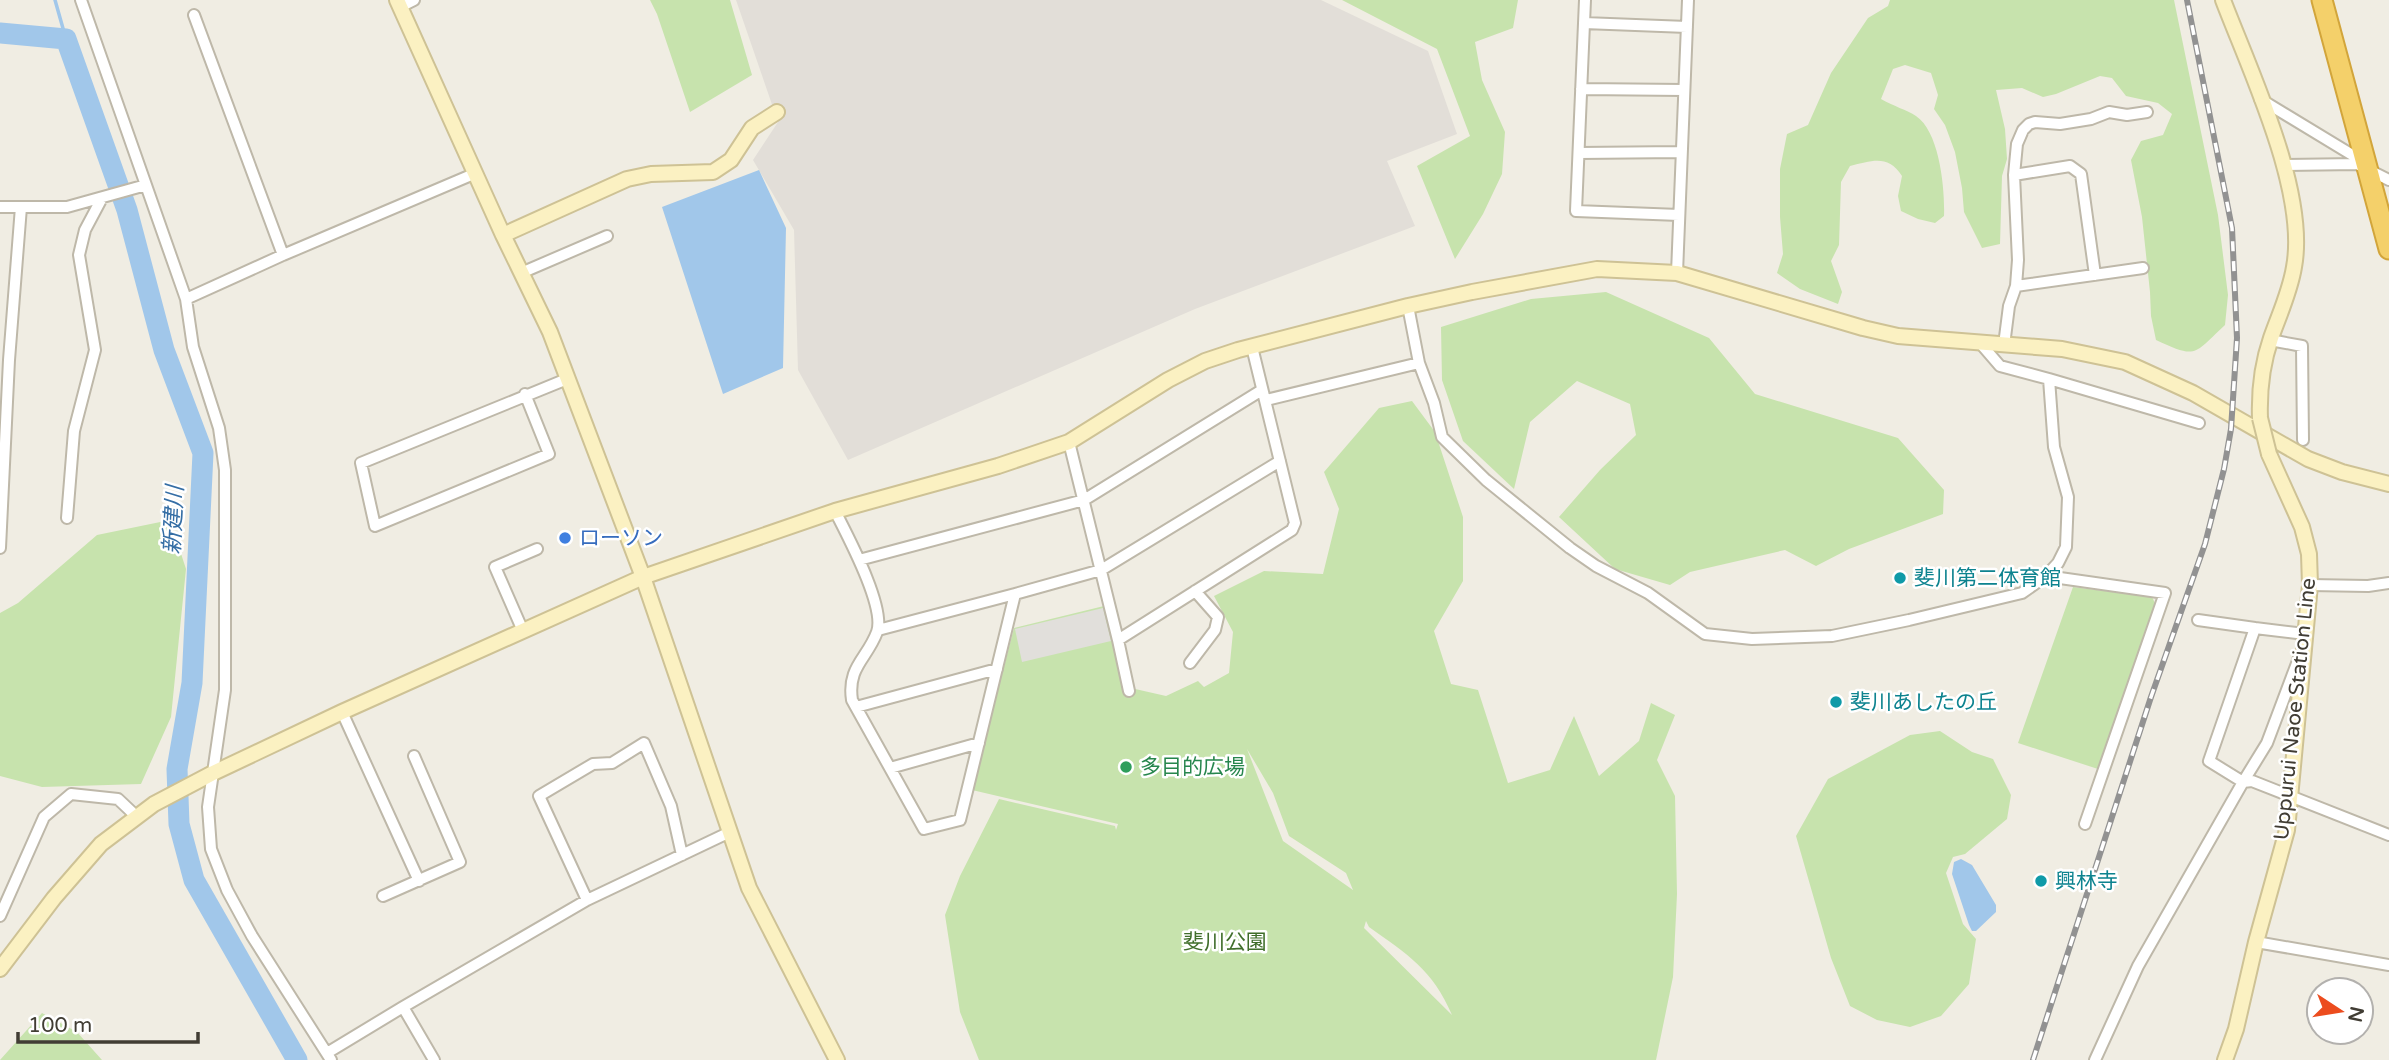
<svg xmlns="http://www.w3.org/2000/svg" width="2389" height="1060" font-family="'Varela Round','Noto Sans JP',sans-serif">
	<rect width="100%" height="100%" fill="#f0ede3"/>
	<path fill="#e2ded8" d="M 736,0 L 1321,0 L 1428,51 L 1457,134 L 1387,161 L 1415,226 L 1195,309 L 848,460 L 798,370 L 794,230 L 753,160 L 778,122 Z"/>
	<path fill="#c7e3ad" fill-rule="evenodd" d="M 650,0 L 730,0 L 752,75 L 690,112 L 657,14 Z
		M 1342,0 L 1518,0 L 1513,28 L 1475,42 L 1482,80 L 1505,132 L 1502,174 L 1483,214 L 1455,259 L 1417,166 L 1470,136 L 1437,49 Z
		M 1890,0 L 2174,0 L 2218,215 L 2228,295 L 2225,325 C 2193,355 2197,359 2156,340 L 2151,316 L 2150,292 L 2142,217 L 2131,160 L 2141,141 L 2163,135 L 2172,114 L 2158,103 L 2126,96 L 2112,78 L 2100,76 L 2056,94 L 2043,97 L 2022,88 L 1996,90 L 2005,129 L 2007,159 L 2002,176 L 2000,244 L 1982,248 L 1964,212 L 1962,188 L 1955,152 L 1945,125 L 1934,109 L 1938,95 L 1931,73 L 1905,65 L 1893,69 L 1881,99 C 1893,106 1907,110 1916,116 C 1940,132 1945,190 1944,216 L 1935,223 L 1918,219 L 1901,211 L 1898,196 L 1902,176 C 1888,154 1872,161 1850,166 L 1841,182 L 1839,245 L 1831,261 L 1842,292 L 1838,304 L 1800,289 L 1777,273 L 1783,254 L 1780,217 L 1780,169 L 1787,134 L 1808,125 L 1831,73 L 1868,18 L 1888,6 Z
		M 1606,292 L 1709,338 L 1755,394 L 1898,438 L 1944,490 L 1943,514 L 1849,549 L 1816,566 L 1785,550 L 1690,572 L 1670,585 L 1615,569 L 1559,517 L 1600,470 L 1636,435 L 1630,404 L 1577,381 L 1530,422 L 1514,489 L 1463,441 L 1442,380 L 1441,327 L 1531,299 Z
		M 1412,401 L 1435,432 L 1463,517 L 1463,581 L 1434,631 L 1451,684 L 1478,690 L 1508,783 L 1550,770 L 1574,716 L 1599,776 L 1639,741 L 1651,703 L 1675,715 L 1657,760 L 1675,796 L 1677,894 L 1673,977 L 1656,1060 L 979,1060 L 960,1012 L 945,915 L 960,876 L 999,799 L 1115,826 L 1116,830 L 1118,824 L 972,790 L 1014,628 L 1104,606 L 1122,686 L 1166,696 L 1198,681 L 1204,687 L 1229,673 L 1233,632 L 1214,596 L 1264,571 L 1323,574 L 1339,509 L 1324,472 L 1379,408 ZM 1247,749 L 1273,793 L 1289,836 L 1346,873 L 1353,890 L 1283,841 ZM 1366,921 L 1369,927 C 1407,954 1433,970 1452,1015 L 1364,928 Z
		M 170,520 L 186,569 L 171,717 L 141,784 L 42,787 L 0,776 L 0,613 L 18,603 L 97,535 Z
		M 2073,587 L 2152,597 L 2156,605 L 2098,769 L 2018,743 Z
		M 1940,731 L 1972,752 L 1993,759 L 2011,795 L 2007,819 L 1965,854 L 1953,857 L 1946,873 L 1963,924 L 1976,939 L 1969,984 L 1941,1016 L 1910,1027 L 1877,1020 L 1850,1006 L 1831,958 L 1796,836 L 1828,779 L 1910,735 Z
		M 42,1013 L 77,1032 L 102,1060 L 0,1060 Z"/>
	<path fill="#e1dfdb" d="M 1103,608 L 1111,641 L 1022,662 L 1015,629 Z"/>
	<path fill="#a1c7ea" d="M 759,170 L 786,228 L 783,368 L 723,394 L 662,207 Z
		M 1961,859 L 1972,865 L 1996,905 L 1996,912 L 1976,931 L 1972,931 L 1969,925 L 1952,874 L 1954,862 Z"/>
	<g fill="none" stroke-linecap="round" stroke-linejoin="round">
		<path stroke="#a1c7ea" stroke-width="3.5" d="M 55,0 L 66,39"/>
		<path stroke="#a1c7ea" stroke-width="21" d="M 0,33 L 66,39 L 127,210 L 164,350 L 203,453 L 192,683 L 177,769 L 179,824 L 194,880 L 297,1060"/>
		<g stroke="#beb8a9" stroke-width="14">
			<path id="street" d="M 81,0 L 186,299 L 193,347 L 219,428 L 225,470 L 225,690 L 208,807 L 211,849 L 227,890 L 252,936 L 331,1060
				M 1585,0 L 1576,211 L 1679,215
				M 400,7 L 414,0
				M 194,15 L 283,255
				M 1584,23 L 1687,27
				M 1581,89 L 1684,90
				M 2260,99 L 2354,156 L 2357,164
				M 1579,153 L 1681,152
				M 2285,165 L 2357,164 L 2389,180
				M 2014,175 L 2017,144 L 2023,130 L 2029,124 L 2035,122 L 2060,124 L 2091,119 L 2109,112 L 2127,115 L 2147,112
				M 0,207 L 67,207 L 146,185
				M 521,273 L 607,236
				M 1677,273 L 1688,0
				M 2016,286 L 2143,268
				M 186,299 L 283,255 L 476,173
				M 1408,306 L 1419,363 L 1434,403 L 1442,437 L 1486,480 L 1570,548 L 1596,566 L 1648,593 L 1705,634 L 1752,639 L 1832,636 L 1909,620 L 2022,593 L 2046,576 L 2058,563 L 2066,547 L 2068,497 L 2054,447 L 2049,379 L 2000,366 L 1981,344
				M 2270,340 L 2302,346 L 2303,440
				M 2004,345 L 2009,306 L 2016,286 L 2018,260 L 2014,175 L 2070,166 L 2081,174 L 2095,275
				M 2049,379 L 2199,423
				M 525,394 L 549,454 L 375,526 L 361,463 L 567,379
				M 1266,400 L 1419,363
				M 1069,442 L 1118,640 L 1292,530 L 1295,523 L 1252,347
				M 835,511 C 847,535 886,607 877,632 C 867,659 847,667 852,700 L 924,829 L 960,820 L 1015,594 L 1101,570 L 1280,461
				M 67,518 L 74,431 L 95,350 L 79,255 L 85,230 L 102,198
				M 0,548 L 9,360 L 21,207
				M 859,560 L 1084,500 L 1262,390
				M 2046,576 L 2165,593 L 2085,824
				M 2310,585 L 2368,586 L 2389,583
				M 2198,620 L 2255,628
				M 878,630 L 1015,594
				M 523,631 L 495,567 L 537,549
				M 2305,634 L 2255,628 L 2209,761 L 2243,782 L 2252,781 L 2389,835
				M 1118,640 L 1129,691
				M 1190,663 L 1215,630 L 1218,617 L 1195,591
				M 856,707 L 997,669
				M 342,712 L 419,881
				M 890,768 L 979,743
				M 383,896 L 460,862 L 414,756
				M 587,900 L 539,796 L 593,764 L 612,763 L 644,743 L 671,806 L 682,855
				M 0,916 L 44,817 L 71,794 L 118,799 L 137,817
				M 2256,942 L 2389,965
				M 403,1007 L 434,1060
				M 327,1053 L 403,1007 L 587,900 L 730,832
				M 2095,1060 L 2138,966 L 2243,782 L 2267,743 L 2299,658"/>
		</g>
		<g stroke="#cec295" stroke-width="18">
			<path id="secondary" d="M 397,0 L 503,235 L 550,332 L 643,577 L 749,888 L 837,1060
				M 2223,0 C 2250,71 2308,192 2294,267 C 2290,292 2279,315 2271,338 C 2262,364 2259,390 2260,418
				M 503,235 L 627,179 L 651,174 L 713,172 L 731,160 L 752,128 L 777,112
				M 0,969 L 54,898 L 101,844 L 154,804 L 211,774 L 342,712 L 643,577 L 835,511 L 998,466 L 1069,442 L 1168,380 L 1205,361 L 1238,350 L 1408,306 L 1472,292 L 1597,269 L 1677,273 L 1863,328 L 1898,336 L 2062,349 L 2125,362 L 2193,393 L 2308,459 L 2342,472 L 2389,484
				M 2225,1060 L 2236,1029 L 2256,942 L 2287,830 L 2310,585 L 2309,554 L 2302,527 L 2269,454"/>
		</g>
		<g stroke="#d2a53b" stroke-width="23">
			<path id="highway" d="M 2322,0 L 2389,249"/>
		</g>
		<use href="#street" stroke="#fff" stroke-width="10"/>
		<use href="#secondary" stroke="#fbf1c2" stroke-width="14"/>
		<use href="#highway" stroke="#f4d06a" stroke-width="19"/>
		<g stroke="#929292" stroke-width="6">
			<path id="rail" d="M 2033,1060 L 2151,697 L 2205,544 L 2224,469 L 2231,429 L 2237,338 L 2232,228 L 2187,0"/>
		</g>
		<use href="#rail" stroke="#fff" stroke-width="3.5" stroke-dasharray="10" stroke-linecap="butt"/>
		<g stroke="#cec295" stroke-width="18" stroke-linecap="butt">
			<path id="secondary-bridge" d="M 2260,418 L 2269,454"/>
		</g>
		<use href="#secondary-bridge" stroke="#fbf1c2" stroke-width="14"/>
	</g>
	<circle fill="#3f7fe0" stroke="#fff" stroke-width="2.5" cx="565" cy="538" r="7"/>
	<g fill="#0f9aa8" stroke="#fff" stroke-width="2.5">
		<circle cx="1900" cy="578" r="7"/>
		<circle cx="1836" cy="702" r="7"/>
		<circle cx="2041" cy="881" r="7"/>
	</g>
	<circle fill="#2e9e5b" stroke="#fff" stroke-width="2.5" cx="1126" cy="767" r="7"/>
	<g text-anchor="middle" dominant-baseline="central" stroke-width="5" stroke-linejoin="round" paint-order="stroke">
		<g font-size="21" fill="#366cbe" stroke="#fff" text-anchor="start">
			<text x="579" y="538">ローソン</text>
		</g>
		<g font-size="21" fill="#0d838f" stroke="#fff" text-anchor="start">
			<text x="1914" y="578">斐川第二体育館</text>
			<text x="1850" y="702">斐川あしたの丘</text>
			<text x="2055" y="881">興林寺</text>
		</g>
		<g font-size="21" fill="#413d34" stroke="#fff">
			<text transform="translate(2295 709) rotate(-84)">Uppurui Naoe Station Line</text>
		</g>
		<g font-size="21" fill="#27864d" stroke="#fff" text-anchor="start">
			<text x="1140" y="767">多目的広場</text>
		</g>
		<g font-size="21" fill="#406e2b" stroke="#fff">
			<text x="1225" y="942">斐川公園</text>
		</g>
		<g font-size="23" font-style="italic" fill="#356ea5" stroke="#fff">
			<text transform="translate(174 520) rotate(-87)">新建川</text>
		</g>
	</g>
	<g transform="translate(2340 1011) rotate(102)"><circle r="33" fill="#ffffff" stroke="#b3b1ae" stroke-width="2"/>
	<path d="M0-5L12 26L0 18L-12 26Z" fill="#ec4c1e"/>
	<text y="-10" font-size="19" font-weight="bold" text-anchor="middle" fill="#413d34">N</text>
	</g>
	<path d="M18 1032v10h180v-10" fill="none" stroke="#413d34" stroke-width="3.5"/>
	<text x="28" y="1032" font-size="21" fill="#413d34" stroke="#ffffff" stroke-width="5" paint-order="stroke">100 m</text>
</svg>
